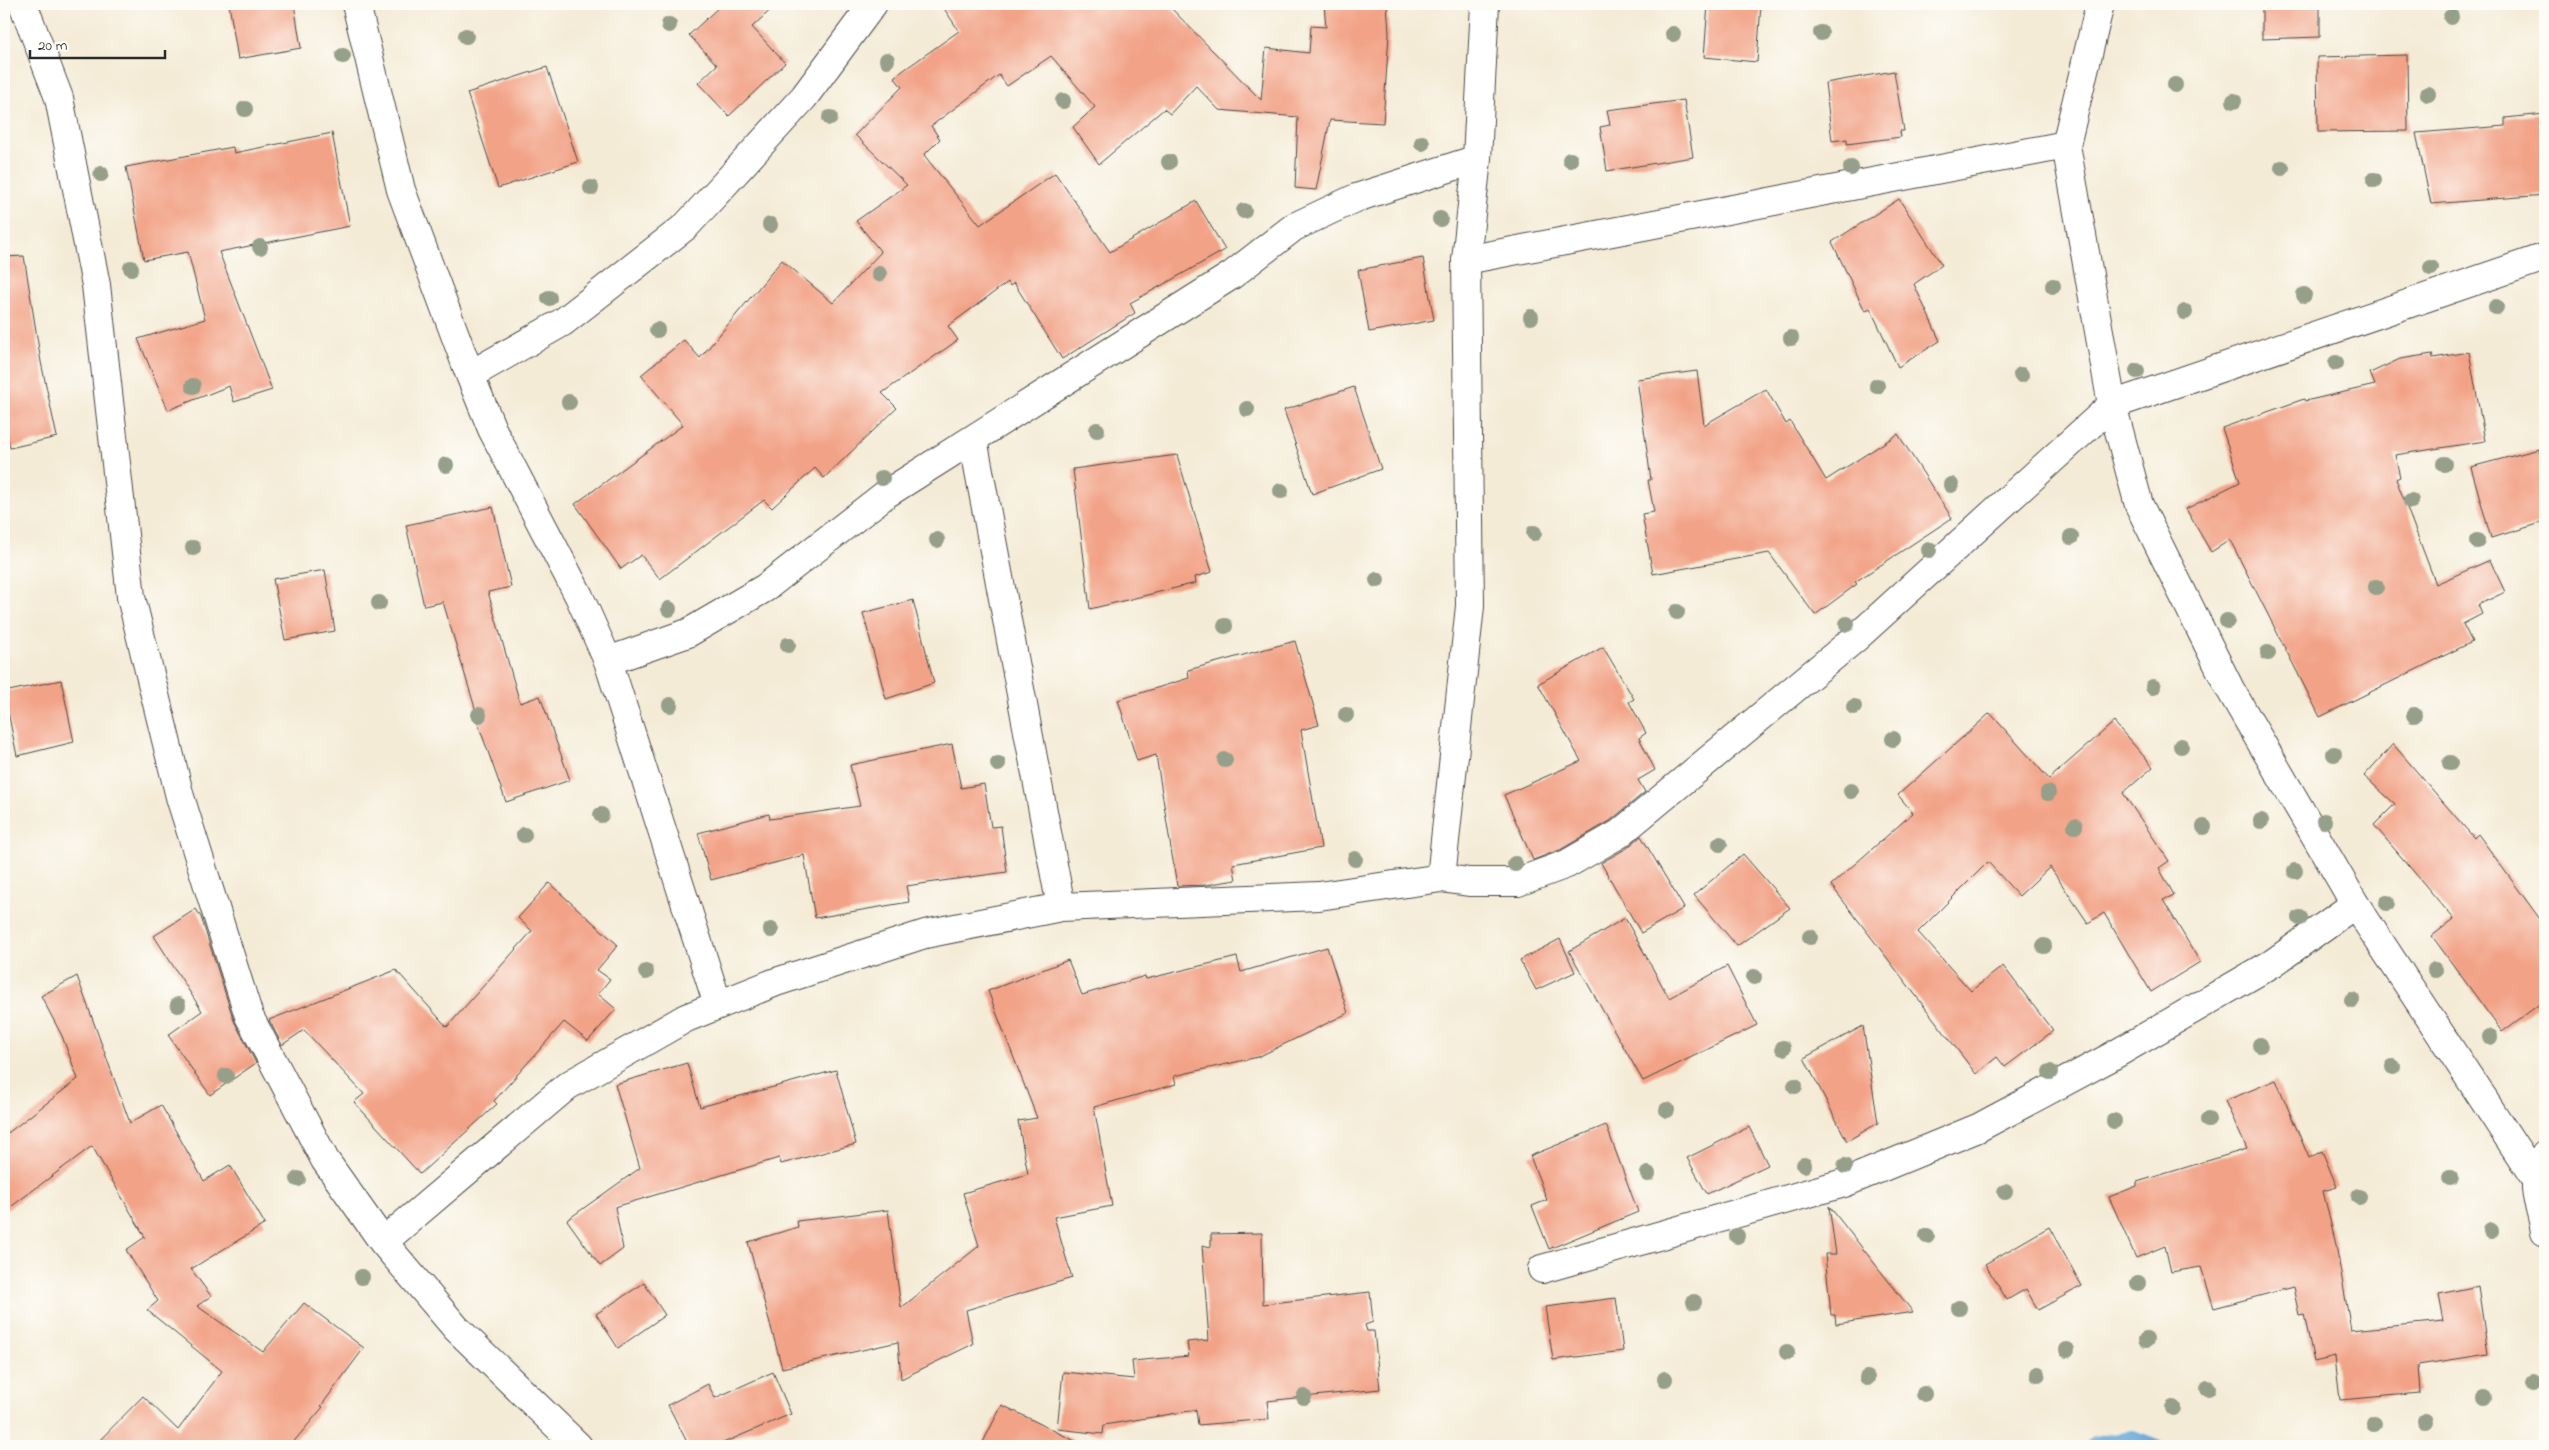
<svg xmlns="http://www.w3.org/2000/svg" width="2549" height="1450" font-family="'Indie Flower',sans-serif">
	<rect width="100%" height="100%" fill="#fdfcf7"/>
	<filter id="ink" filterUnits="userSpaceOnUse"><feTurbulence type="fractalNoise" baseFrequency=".02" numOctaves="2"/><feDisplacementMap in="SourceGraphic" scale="10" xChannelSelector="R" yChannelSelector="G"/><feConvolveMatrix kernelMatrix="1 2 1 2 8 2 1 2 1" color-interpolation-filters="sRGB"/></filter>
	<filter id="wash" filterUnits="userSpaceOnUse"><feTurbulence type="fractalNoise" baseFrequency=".0096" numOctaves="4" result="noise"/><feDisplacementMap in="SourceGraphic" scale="20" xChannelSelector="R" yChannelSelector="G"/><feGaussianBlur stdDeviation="1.12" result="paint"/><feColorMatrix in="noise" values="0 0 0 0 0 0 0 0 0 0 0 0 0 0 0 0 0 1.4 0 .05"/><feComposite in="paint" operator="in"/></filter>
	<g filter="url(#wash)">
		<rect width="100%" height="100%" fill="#f4ebd6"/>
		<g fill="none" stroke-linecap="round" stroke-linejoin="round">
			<path stroke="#66a9db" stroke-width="14" d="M 2095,1443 L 2133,1437 L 2157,1446"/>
		</g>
		<g id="blocks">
			<path fill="#f2a387" d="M 229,4 L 294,4 L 301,48 L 238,59 Z
				M 722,4 L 777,4 L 752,27 L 785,63 L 729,116 L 698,83 L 717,65 L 689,35 Z
				M 941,4 L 1167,4 L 1261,100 L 1266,48 L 1309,53 L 1311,26 L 1326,27 L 1324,4 L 1387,4 L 1389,34 L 1383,123 L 1330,120 L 1316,190 L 1295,188 L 1298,117 L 1219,110 L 1196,86 L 1170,114 L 1164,109 L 1099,164 L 1073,127 L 1095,107 L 1051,56 L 1007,86 L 999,75 L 931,126 L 940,139 L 924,155 L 980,225 L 1055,173 L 1110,252 L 1196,201 L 1225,250 L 1130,303 L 1135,313 L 1062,359 L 1014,283 L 1010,286 L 1008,282 L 948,326 L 958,340 L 882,393 L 897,408 L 824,478 L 815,468 L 772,508 L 764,500 L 660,579 L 641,555 L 621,569 L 575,504 L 683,425 L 641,375 L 684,340 L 700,358 L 782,260 L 833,303 L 881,252 L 856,221 L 907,185 L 855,135 L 902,87 L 894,77 L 959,31 Z
				M 1708,4 L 1761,4 L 1757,62 L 1704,57 Z
				M 2262,4 L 2320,4 L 2320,37 L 2262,39 Z
				M 2407,55 L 2408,131 L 2318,132 L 2317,57 Z
				M 547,67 L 578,162 L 498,188 L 467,93 Z
				M 1894,71 L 1904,131 L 1900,131 L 1901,137 L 1847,144 L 1847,139 L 1832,141 L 1825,83 Z
				M 1684,100 L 1693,157 L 1607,171 L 1600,127 L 1610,125 L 1607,110 Z
				M 2545,114 L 2545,195 L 2431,204 L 2416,133 L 2505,126 L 2505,118 Z
				M 332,133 L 350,226 L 219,252 L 272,390 L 234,402 L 229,386 L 168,410 L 138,339 L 205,319 L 188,252 L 144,260 L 126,167 L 233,147 L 234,153 Z
				M 1899,199 L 1942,265 L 1914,284 L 1940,341 L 1898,367 L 1870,308 L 1865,311 L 1832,242 Z
				M 24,256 L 41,362 L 57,437 L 10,448 L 4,419 L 4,257 Z
				M 1423,258 L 1434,320 L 1369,332 L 1358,270 Z
				M 2469,352 L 2485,441 L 2395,455 L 2400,477 L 2396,479 L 2436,584 L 2490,560 L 2505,592 L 2478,605 L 2482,614 L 2463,624 L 2472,642 L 2320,717 L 2230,540 L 2211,552 L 2186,509 L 2240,482 L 2222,428 L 2304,399 L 2305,401 L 2375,385 L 2370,373 L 2400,359 L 2432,354 L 2433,358 Z
				M 1697,371 L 1704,425 L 1766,389 L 1786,424 L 1790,421 L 1826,480 L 1898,434 L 1952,518 L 1855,582 L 1857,584 L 1815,615 L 1769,553 L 1653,574 L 1642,514 L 1654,512 L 1648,480 L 1651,480 L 1637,379 Z
				M 1354,387 L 1381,469 L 1312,494 L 1284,410 Z
				M 2539,449 L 2545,470 L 2545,522 L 2491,538 L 2471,467 Z
				M 1177,455 L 1212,572 L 1195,577 L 1196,583 L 1090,609 L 1073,469 Z
				M 493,507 L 511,587 L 488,592 L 520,703 L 540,696 L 570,780 L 506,802 L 476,718 L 478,718 L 443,602 L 424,606 L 406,525 Z
				M 325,570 L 335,631 L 285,640 L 273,579 Z
				M 913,600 L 934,683 L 886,699 L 863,613 Z
				M 1295,641 L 1319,725 L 1301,730 L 1321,848 L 1233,864 L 1236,880 L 1206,885 L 1177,886 L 1156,755 L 1137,761 L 1118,700 L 1189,678 L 1188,670 Z
				M 1603,647 L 1634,699 L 1629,702 L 1646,733 L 1639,738 L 1655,770 L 1638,780 L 1645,792 L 1610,821 L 1560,850 L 1533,860 L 1504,795 L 1581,761 L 1538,684 Z
				M 61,680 L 74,742 L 17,756 L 4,692 Z
				M 1990,713 L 2049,779 L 2114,722 L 2153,767 L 2123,793 L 2169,861 L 2159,868 L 2174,895 L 2163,900 L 2200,962 L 2151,992 L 2104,913 L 2088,923 L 2050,867 L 2019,896 L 1988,862 L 1918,932 L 1971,991 L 2003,966 L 2053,1031 L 2005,1067 L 1997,1057 L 1976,1074 L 1831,885 L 1913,813 L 1898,795 Z
				M 952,744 L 961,788 L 984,784 L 991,827 L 1001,826 L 1007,872 L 906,886 L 909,902 L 815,918 L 804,855 L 711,880 L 698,833 L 769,814 L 770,819 L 860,806 L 850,765 Z
				M 2393,744 L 2474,838 L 2478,834 L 2545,926 L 2545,1000 L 2502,1032 L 2432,936 L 2454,919 L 2374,825 L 2395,804 L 2364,776 Z
				M 1641,836 L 1684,908 L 1641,933 L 1601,863 L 1627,848 Z
				M 1743,854 L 1790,908 L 1737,946 L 1694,895 Z
				M 549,883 L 618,945 L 597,970 L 610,979 L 598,994 L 616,1009 L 588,1041 L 564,1022 L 494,1101 L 497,1104 L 420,1174 L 354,1102 L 364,1094 L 304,1030 L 282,1045 L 269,1020 L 396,970 L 447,1027 L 532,931 L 518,918 Z
				M 196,909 L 201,917 L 234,1021 L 256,1063 L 210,1095 L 168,1035 L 202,1011 L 154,936 Z
				M 1625,918 L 1669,998 L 1727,966 L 1757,1025 L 1643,1081 L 1569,951 Z
				M 1560,939 L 1575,972 L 1536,990 L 1520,960 Z
				M 1327,947 L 1348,1013 L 1258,1057 L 1174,1076 L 1176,1084 L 1094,1107 L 1112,1206 L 1054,1217 L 1072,1278 L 966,1310 L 973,1344 L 901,1379 L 898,1342 L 782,1368 L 748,1242 L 798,1227 L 797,1221 L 888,1210 L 901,1308 L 979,1246 L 963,1193 L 1028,1174 L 1018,1121 L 1037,1118 L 988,991 L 1068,960 L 1082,995 L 1145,976 L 1146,979 L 1237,957 L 1241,972 Z
				M 77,976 L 130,1123 L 161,1105 L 204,1181 L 230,1165 L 265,1224 L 191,1269 L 211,1296 L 197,1306 L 263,1352 L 304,1303 L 364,1348 L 321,1406 L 323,1407 L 290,1446 L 94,1446 L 143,1396 L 178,1430 L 222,1371 L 147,1310 L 158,1301 L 126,1250 L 145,1237 L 92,1146 L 4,1212 L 4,1136 L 78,1079 L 62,1036 L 41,996 Z
				M 1863,1026 L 1878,1123 L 1847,1141 L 1804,1058 Z
				M 687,1063 L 700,1107 L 836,1070 L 856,1144 L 781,1164 L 779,1158 L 615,1207 L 623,1249 L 600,1266 L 567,1220 L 640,1168 L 615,1084 Z
				M 2276,1080 L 2309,1158 L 2322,1151 L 2337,1187 L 2323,1191 L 2336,1245 L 2351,1330 L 2444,1321 L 2439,1294 L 2478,1286 L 2488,1354 L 2418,1365 L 2420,1393 L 2340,1400 L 2335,1357 L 2314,1362 L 2304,1314 L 2299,1315 L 2293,1287 L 2214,1308 L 2201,1267 L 2171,1272 L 2165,1246 L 2136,1258 L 2109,1197 L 2137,1186 L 2137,1182 L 2247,1149 L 2225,1101 Z
				M 1606,1125 L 1638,1212 L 1549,1249 L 1532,1206 L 1547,1200 L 1530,1156 Z
				M 1749,1127 L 1768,1165 L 1707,1194 L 1687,1158 Z
				M 1829,1206 L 1913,1312 L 1836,1324 L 1835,1315 L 1831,1315 L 1825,1254 L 1836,1254 Z
				M 2049,1227 L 2082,1286 L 2038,1310 L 2026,1289 L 2007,1300 L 1985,1264 Z
				M 1262,1233 L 1263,1304 L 1370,1292 L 1373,1322 L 1365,1325 L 1367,1331 L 1374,1331 L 1380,1389 L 1267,1401 L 1269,1419 L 1198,1425 L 1196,1410 L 1104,1425 L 1103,1434 L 1057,1429 L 1063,1372 L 1134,1379 L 1132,1361 L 1189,1356 L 1187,1342 L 1209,1340 L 1202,1245 L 1211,1247 L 1211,1234 Z
				M 644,1283 L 665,1315 L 618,1348 L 596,1314 Z
				M 1616,1298 L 1623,1351 L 1553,1360 L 1545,1307 Z
				M 773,1372 L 791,1414 L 716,1446 L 689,1446 L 668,1405 L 708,1384 L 715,1398 Z
				M 1002,1405 L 1085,1446 L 981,1446 Z"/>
		</g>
	</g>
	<g filter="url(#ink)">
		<use href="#blocks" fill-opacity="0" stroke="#494845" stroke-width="1"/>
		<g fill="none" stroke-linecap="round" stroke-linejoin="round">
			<g stroke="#494845" stroke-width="30">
				<path id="minor" d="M 23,4 L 59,98 L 96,285 L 131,597 L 180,797 L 249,1016 L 325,1160 L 383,1242 L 456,1328 L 578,1446
					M 356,4 L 401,190 L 470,375 L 492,429 L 579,596 L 608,661 L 688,633 L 765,588 L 886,494 L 1232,275 L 1294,227 L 1356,198 L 1477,159
					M 1485,4 L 1477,159 L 1466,260 L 1470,606 L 1441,878 L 1469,882 L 1518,882 L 1567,864 L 1619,834 L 1857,637 L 2112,405 L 2545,257
					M 2100,4 L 2066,145 L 2112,405 L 2139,505 L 2230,689 L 2355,904 L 2535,1178
					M 1466,260 L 2066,145
					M 470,375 L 563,322 L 686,226 L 804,97 L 873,4
					M 973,439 L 1061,907
					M 608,661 L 718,1005
					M 2545,1154 C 2528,1195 2539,1193 2545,1232
					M 383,1242 L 567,1086 L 686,1018 L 776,982 L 925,934 L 1061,907 L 1319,896 L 1441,878
					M 1542,1269 L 1844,1183 L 1978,1128 L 2109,1058 L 2273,963 L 2355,904"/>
			</g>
			<use href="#minor" stroke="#fff" stroke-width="28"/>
		</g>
		<g fill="#959f8a">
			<circle cx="2451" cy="17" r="8"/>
			<circle cx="669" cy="25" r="8"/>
			<circle cx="1821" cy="33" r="8"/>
			<circle cx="1673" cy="34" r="8"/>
			<circle cx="466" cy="36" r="8"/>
			<circle cx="343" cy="56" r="8"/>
			<circle cx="887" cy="60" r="8"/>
			<circle cx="2175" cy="85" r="8"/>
			<circle cx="2428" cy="94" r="8"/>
			<circle cx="1063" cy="101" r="8"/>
			<circle cx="2234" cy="101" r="8"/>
			<circle cx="245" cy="109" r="8"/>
			<circle cx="830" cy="118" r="8"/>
			<circle cx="1422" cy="143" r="8"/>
			<circle cx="1570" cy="160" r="8"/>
			<circle cx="1169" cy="162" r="8"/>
			<circle cx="1851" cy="168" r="8"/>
			<circle cx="2282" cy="168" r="8"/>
			<circle cx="101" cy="174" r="8"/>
			<circle cx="2374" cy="180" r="8"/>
			<circle cx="591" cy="188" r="8"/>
			<circle cx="1244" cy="211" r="8"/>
			<circle cx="1440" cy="219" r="8"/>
			<circle cx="770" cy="225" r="8"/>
			<circle cx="260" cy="247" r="8"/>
			<circle cx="131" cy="268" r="8"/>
			<circle cx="2431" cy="268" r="8"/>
			<circle cx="879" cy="274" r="8"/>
			<circle cx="2053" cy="286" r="8"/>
			<circle cx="2304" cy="295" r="8"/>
			<circle cx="549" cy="298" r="8"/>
			<circle cx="2496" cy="307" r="8"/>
			<circle cx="2185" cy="312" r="8"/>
			<circle cx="1531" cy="317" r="8"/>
			<circle cx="657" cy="330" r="8"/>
			<circle cx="1791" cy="338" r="8"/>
			<circle cx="2336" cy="363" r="8"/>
			<circle cx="2137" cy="371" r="8"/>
			<circle cx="2021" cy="375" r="8"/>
			<circle cx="193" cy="386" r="8"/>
			<circle cx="1877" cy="386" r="8"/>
			<circle cx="569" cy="402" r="8"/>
			<circle cx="1247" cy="409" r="8"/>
			<circle cx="1097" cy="430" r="8"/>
			<circle cx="2444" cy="464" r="8"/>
			<circle cx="446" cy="465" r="8"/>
			<circle cx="882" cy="478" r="8"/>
			<circle cx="1951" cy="485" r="8"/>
			<circle cx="1281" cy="491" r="8"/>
			<circle cx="2411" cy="501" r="8"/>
			<circle cx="1534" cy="533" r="8"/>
			<circle cx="2071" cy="537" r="8"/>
			<circle cx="937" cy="540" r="8"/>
			<circle cx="2477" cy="541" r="8"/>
			<circle cx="193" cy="548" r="8"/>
			<circle cx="1929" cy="550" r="8"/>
			<circle cx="1377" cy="580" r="8"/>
			<circle cx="2376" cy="587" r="8"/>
			<circle cx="379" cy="603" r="8"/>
			<circle cx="669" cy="609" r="8"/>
			<circle cx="1677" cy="612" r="8"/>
			<circle cx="2227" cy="621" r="8"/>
			<circle cx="1847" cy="624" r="8"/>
			<circle cx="1225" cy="626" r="8"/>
			<circle cx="788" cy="645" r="8"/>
			<circle cx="2268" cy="653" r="8"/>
			<circle cx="2153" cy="687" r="8"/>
			<circle cx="670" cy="705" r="8"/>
			<circle cx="1854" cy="707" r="8"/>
			<circle cx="479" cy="715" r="8"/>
			<circle cx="1346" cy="715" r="8"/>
			<circle cx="2414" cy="715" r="8"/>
			<circle cx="1893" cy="739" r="8"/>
			<circle cx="2181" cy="746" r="8"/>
			<circle cx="2334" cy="754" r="8"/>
			<circle cx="1225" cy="760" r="8"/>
			<circle cx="2450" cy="763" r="8"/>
			<circle cx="998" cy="764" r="8"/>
			<circle cx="1851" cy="791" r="8"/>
			<circle cx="2048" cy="793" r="8"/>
			<circle cx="601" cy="815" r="8"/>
			<circle cx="2261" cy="821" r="8"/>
			<circle cx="2324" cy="821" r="8"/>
			<circle cx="2075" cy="826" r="8"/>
			<circle cx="2204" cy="827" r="8"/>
			<circle cx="524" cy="835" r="8"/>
			<circle cx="1720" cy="844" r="8"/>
			<circle cx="1355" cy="859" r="8"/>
			<circle cx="1515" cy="864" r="8"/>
			<circle cx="2295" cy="871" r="8"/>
			<circle cx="2387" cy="903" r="8"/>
			<circle cx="2300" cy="918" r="8"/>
			<circle cx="771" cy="930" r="8"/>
			<circle cx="1810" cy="937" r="8"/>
			<circle cx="2044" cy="946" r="8"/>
			<circle cx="2435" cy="970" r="8"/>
			<circle cx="646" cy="972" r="8"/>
			<circle cx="1754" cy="977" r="8"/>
			<circle cx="2352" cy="1000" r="8"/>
			<circle cx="178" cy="1005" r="8"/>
			<circle cx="2490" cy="1037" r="8"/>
			<circle cx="2260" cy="1045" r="8"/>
			<circle cx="1783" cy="1048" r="8"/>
			<circle cx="2393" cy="1067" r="8"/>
			<circle cx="2050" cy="1072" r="8"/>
			<circle cx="226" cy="1076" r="8"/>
			<circle cx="1795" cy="1086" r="8"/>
			<circle cx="1667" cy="1110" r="8"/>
			<circle cx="2208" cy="1120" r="8"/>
			<circle cx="2114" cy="1121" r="8"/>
			<circle cx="1804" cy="1165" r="8"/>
			<circle cx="1845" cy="1166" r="8"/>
			<circle cx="1648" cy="1174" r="8"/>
			<circle cx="2450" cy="1178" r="8"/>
			<circle cx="298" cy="1179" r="8"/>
			<circle cx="2005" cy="1192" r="8"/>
			<circle cx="2359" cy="1197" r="8"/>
			<circle cx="2491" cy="1231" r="8"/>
			<circle cx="1737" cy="1236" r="8"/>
			<circle cx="1927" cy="1236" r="8"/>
			<circle cx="362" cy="1277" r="8"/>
			<circle cx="2138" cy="1283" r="8"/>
			<circle cx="1694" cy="1302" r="8"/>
			<circle cx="1959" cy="1308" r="8"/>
			<circle cx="2146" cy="1340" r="8"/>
			<circle cx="2067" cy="1350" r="8"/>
			<circle cx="1787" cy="1352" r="8"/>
			<circle cx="2038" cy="1374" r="8"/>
			<circle cx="1867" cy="1378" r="8"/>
			<circle cx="1665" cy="1379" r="8"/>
			<circle cx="2533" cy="1383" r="8"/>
			<circle cx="2208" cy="1388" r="8"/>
			<circle cx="1924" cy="1394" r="8"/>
			<circle cx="1304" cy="1397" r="8"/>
			<circle cx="2485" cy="1398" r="8"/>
			<circle cx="2173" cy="1408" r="8"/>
			<circle cx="2425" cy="1421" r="8"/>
			<circle cx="2374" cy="1424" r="8"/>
		</g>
	</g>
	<rect width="2549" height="1450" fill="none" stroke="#fdfcf7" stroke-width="20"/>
	<path d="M30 50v8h135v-8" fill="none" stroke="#2b2b2b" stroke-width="2.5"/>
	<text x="38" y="50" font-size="15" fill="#2b2b2b" stroke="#fdfcf7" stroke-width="4" paint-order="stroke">20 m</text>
</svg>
